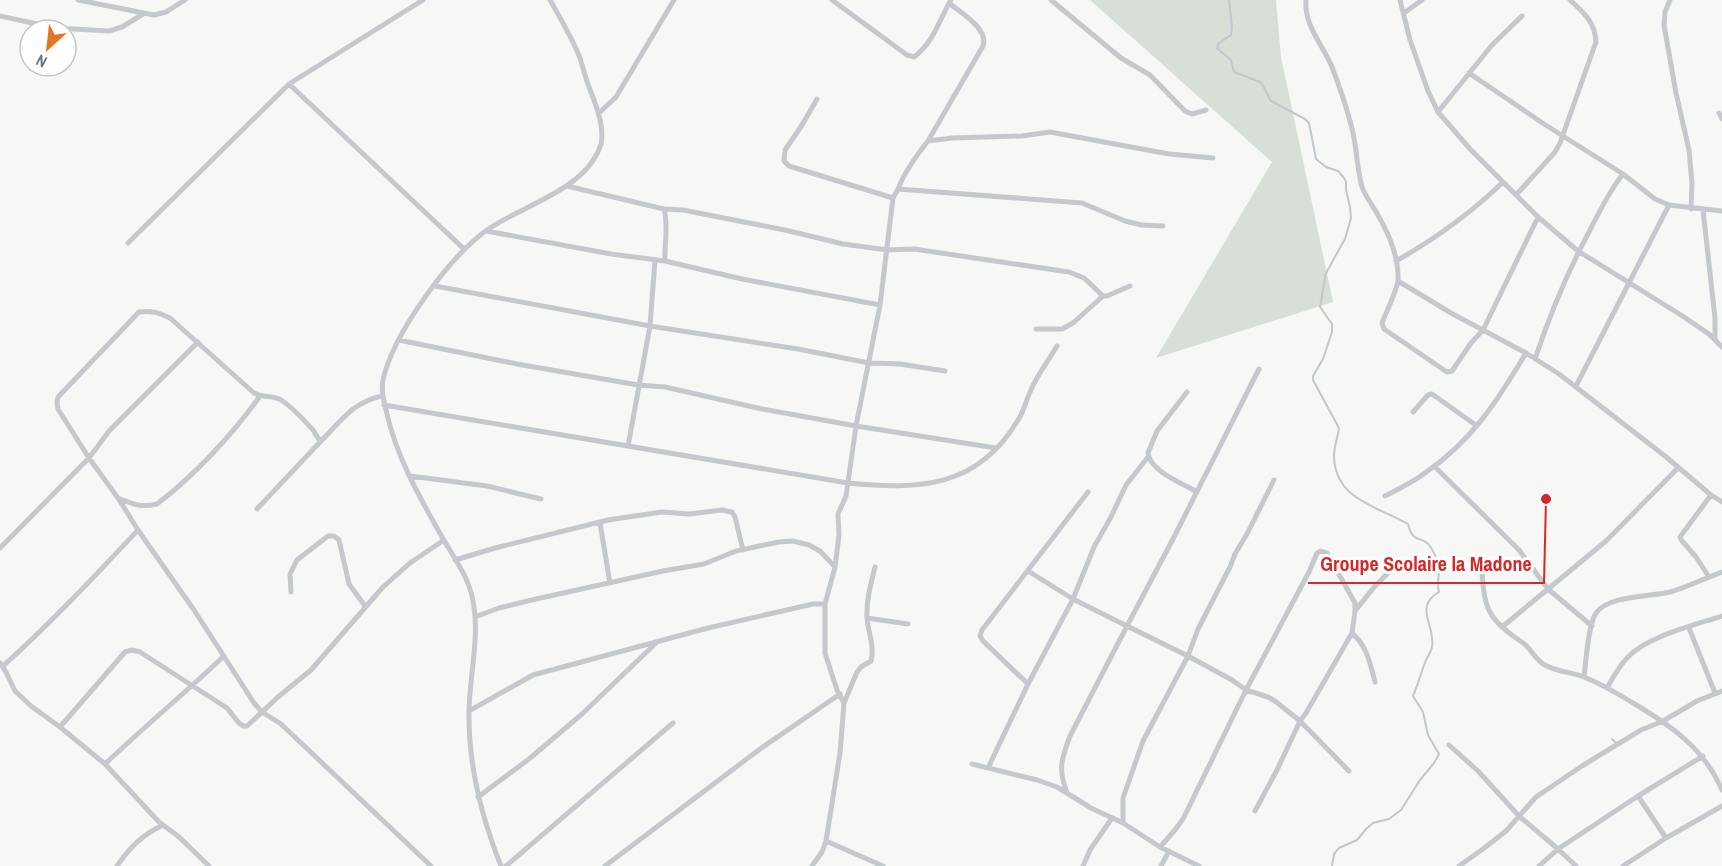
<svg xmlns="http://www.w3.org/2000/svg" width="1722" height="866" font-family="'Archivo Narrow',sans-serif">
	<rect width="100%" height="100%" fill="#f7f8f5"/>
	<path fill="#d8dfd6" d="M 1090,0 L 1276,0 L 1281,57 L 1333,302 L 1156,358 L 1272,162 Z"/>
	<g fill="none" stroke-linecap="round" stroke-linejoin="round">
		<path stroke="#c0c8ce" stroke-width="2" d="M 1229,0 L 1232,27 L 1231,35 L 1218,44 L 1217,48 L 1231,60 L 1234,72 L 1260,82 L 1263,86 L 1271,101 L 1305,119 L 1309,123 L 1316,159 L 1326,167 L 1338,171 L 1344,178 L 1346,182 L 1346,190 L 1350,207 L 1351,218 L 1345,239 L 1326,273 L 1320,307 L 1332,324 L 1332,332 L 1323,359 L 1313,376 L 1313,380 L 1339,428 C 1338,437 1334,446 1334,456 C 1335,500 1377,506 1408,524 C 1413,545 1422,535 1430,546 C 1434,552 1440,566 1439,573 C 1438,581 1437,585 1439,592 C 1413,607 1436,626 1432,647 C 1431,652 1428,656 1426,660 C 1421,673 1418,684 1413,696 L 1423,712 L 1428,735 L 1439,754 L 1434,763 L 1420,780 L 1401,810 L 1389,819 L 1373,823 L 1366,829 L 1357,840 L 1339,848 L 1334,854 L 1332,866
			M 1612,739 L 1617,744"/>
		<path stroke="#c5c8cc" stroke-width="5" d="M 78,0 L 154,15 L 166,12 L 185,0
			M 832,0 L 907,55 L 914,57 C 934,42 939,20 951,0
			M 1051,0 L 1121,58 L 1150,75 L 1185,111 L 1192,114 L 1206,110
			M 1306,0 C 1304,26 1323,45 1332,67 C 1340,88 1348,111 1353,133 C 1357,151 1357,169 1362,187 C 1366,198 1375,208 1380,219 C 1390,236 1399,260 1398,280 C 1397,291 1386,312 1382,323 L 1384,329 L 1447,372 L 1452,371 L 1471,343 L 1483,330 L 1538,217
			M 1400,0 L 1410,40 L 1428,91 L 1438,112 L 1470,149 L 1538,217 L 1578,251 L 1681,315 L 1709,334 L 1722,347
			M 1670,0 L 1665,12 L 1664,25 L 1676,93 L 1689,150 L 1692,183 L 1691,209
			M 1404,13 L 1422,0
			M 0,16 L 56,28 L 109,31 L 122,27 L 143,14
			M 1469,73 L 1544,124 L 1623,174 L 1655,199 L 1669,205 L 1722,211
			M 289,84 L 464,249
			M 817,99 L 802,125 L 785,150 L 784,161 L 789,166 L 893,198
			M 1438,112 L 1492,45 L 1522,16
			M 599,113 L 616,97 L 674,0
			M 1719,113 L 1722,119
			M 928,141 L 983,46 C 989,29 961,13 949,3
			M 567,186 L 664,209 L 683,210 L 785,230 L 843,244 L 887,250 L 914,249 L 1069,272 L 1084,278 L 1103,296 L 1107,296 L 1130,286
			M 898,189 C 905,171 916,156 928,141 L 952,138 L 1022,136 L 1050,132 L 1169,154 L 1213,158
			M 1516,195 L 1555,152 L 1560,143 L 1596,42 C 1595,22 1584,13 1570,0
			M 664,209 C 669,227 664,243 665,261
			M 1703,210 L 1715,318 L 1715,339
			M 486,231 L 611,254 L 665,261 L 742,279 L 880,305
			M 128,243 L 289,84 L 423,0
			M 1396,261 C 1435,239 1471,213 1503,182
			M 1398,281 L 1451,313 L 1526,353 L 1559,374 L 1665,456 L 1711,495 L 1722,502
			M 435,286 L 650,326 L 798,349 L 869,363 L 900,364 L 945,371
			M 1036,329 L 1062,329 L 1073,323 L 1103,296
			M 399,340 L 517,364 L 638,385 L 665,387 L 762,409 L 856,426 L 996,448
			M 1535,359 C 1550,314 1568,271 1590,230 C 1600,211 1609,191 1623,174
			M 1259,369 L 1174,537 L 1127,626 L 1188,656 L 1232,680 L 1246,690 L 1268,697 L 1275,701 L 1300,721 L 1349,771
			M 1576,386 L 1669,205
			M 1187,392 L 1157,431 L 1148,453 C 1150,471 1182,483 1197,492
			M 382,396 C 353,402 341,421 321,441 C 316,437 316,434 313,430 C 304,420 292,407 281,400 C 273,395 263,398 254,393 L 170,318 C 159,313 152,310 139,312 L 58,397 L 57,402 L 58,409 L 89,458 L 118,498 L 138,530 L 194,610 L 254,703 L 262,712 L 281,724 L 431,866
			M 384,405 L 848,483 C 919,490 978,488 1018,420 C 1024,411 1026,400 1031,390 C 1037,375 1049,360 1057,346
			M 1413,412 L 1428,395 L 1432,394 L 1477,426
			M 628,446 L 650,326 L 655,260
			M 1434,466 L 1519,550 L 1548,589 L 1502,627
			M 410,476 L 487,486 L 541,499
			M 1385,496 C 1399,489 1413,482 1425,473 C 1472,441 1498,400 1526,353
			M 118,498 C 133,504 141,508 157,504 C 194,476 233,434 260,396
			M 257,509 L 321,441
			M 600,523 L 610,583
			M 0,548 L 89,458 L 109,431 L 198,342
			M 455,560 L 495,548 L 608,520 L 662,512 L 689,514 L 722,510 L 732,512 L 735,517 L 743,550
			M 1481,563 C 1483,577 1482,594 1488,608 C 1494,623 1510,634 1523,643 C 1531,648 1536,661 1545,665 C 1557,672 1572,672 1584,677 C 1601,684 1617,693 1633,703 C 1670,725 1704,748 1722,790
			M 835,567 L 839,535 L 838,514 L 846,496 L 856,426 L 880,305 L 893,198 L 898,189 L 1082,203 L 1125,221 L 1142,225 L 1163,226
			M 1709,577 L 1696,557 L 1682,541 L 1680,537 L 1711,495
			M 291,592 L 290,574 L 297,560 L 328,536 L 334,536 L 339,540 L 349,584 L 365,606
			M 1355,611 L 1375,586 L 1397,564
			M 475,617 L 499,608 L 536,599 L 663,571 L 704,564 L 736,551 L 779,542 L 793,541 L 809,545 L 820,551 L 835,567 L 825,604
			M 867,618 L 908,624
			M 1592,626 L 1548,589 L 1606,541 L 1678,468
			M 1689,628 L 1715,693
			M 1352,633 C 1367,646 1370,663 1375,682
			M 0,663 L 6,672 L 15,691 L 31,706 L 60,727 L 105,764 L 159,822 L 178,836 L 209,866
			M 3,666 C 51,623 94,577 138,530
			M 1584,677 C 1586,661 1588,625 1596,613 C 1609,595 1650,597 1670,592 C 1688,587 1705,578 1722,572
			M 1028,684 L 983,641 L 980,636 L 982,630 L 1088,492
			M 1607,688 C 1613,677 1620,665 1628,657 C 1648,636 1695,625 1722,616
			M 844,703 L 857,672 L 861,667 L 871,661 C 875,647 868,632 867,618 C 866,601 871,583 875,567
			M 469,711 L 533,675 L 708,628 L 813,604 L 825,604 L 825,653 L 837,690 L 844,703 L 840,753 L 826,841 L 822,852 L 812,866
			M 60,727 L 125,652 L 132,650 L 140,652 L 227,708 L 238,722 L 243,726 L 247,726 L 278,697 L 311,670 L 383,587 L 410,563 L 444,540
			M 1449,745 L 1478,771 L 1519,816 L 1558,849 L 1576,866
			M 105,764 C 144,727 185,693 224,656
			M 972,764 L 1037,780 L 1057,787 L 1091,808 L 1123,823 L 1160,847 L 1199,866
			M 988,768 L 1028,684 L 1073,599 L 1028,571
			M 1067,793 C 1058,769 1061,760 1070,736 L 1127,626 L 1073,599 L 1094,547 L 1111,517 L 1126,485 L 1148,457
			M 1638,796 L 1666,838
			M 478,797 L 529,759 L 582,714 L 656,643
			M 1123,823 L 1123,798 L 1143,741 L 1188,656 L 1198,629 L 1230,567 L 1235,554 L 1247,534 L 1274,480
			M 826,841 L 883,866
			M 1160,847 L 1175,830 L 1183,819 L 1246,690 L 1309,572 L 1317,553 L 1321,551 L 1327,553 L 1355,603 L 1355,611 L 1352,633 L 1306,713 L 1300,721 L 1277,770 L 1255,811
			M 117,866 C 130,847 142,835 163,825
			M 501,866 C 481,816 468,765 469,710 C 470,669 483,625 469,586 C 463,569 451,553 442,537 C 420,498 397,458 387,414 C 384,402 381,392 383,380 C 393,334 449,257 487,230 C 522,205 587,190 601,144 C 605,127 595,102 589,87 C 585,77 583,67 580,58 C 572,38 561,19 550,0
			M 506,866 L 673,723
			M 605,866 L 760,749 L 840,694
			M 1083,866 L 1090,850 L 1112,818
			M 1161,866 L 1169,851
			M 1459,866 L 1483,849 L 1506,831 L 1536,797 L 1582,766 L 1641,730 L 1663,721 L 1697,701 L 1722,691
			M 1539,866 L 1558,849 L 1638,796 L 1703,756
			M 1623,866 L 1666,838 L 1722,806"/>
	</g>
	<path fill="none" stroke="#d62828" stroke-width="2" d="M1546 499L1544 583H1308"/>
	<circle fill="#d62828" stroke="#fff" stroke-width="2" cx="1546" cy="499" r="6"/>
	<g font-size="20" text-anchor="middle" font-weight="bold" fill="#d62828" stroke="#fff" stroke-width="6" stroke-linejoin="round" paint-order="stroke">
		<text x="1426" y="571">Groupe Scolaire la Madone</text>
	</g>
	<g transform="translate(48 48) rotate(207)"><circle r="28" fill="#ffffff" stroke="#c2c7cf" stroke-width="1.5"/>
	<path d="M0-4.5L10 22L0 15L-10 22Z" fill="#e47528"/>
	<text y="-9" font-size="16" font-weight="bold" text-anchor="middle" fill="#667286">N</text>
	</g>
</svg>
